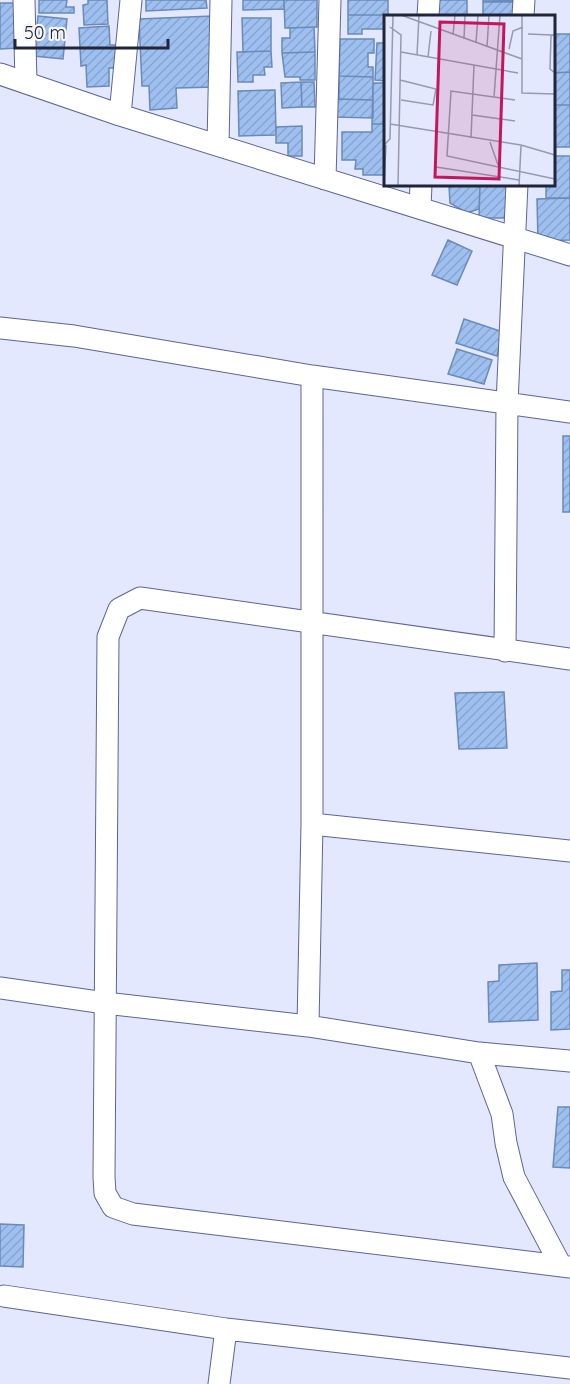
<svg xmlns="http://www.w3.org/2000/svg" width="570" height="1384" font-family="Quicksand,sans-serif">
	<defs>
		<pattern id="building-hatch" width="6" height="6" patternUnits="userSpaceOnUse" patternTransform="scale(1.5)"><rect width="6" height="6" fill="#9ec0f0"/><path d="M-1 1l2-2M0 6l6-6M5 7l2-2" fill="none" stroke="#88a5cf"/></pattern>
	</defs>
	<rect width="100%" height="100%" fill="#e3e8fe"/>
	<path fill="url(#building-hatch)" stroke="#6a8ab7" stroke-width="1.5" d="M 39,0 L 67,0 L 66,7 L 74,7 L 74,13 L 39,13 Z
		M 88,0 L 107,0 L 108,24 L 84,25 L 83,5 L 88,4 Z
		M 146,0 L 206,0 L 207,8 L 146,11 Z
		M 243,0 L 284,0 L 284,9 L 243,10 Z
		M 284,0 L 317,0 L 317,27 L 285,28 Z
		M 348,0 L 388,0 L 388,15 L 348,15 Z
		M 434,0 L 467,0 L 467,16 L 435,16 Z
		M 483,0 L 516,0 L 516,2 L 483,2 Z
		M 514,1 L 514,16 L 483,16 L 483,2 Z
		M 0,3 L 15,3 L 17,48 L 0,49 Z
		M 348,15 L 385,15 L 385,29 L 362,29 L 362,34 L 348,34 Z
		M 38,16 L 67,19 L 63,59 L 34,56 Z
		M 212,16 L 215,87 L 176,88 L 177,108 L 150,110 L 149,86 L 142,86 L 139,19 Z
		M 242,18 L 271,18 L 271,51 L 243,52 Z
		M 109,26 L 110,45 L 117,45 L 118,68 L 109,68 L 109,86 L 87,87 L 86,65 L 81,66 L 79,28 Z
		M 314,27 L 315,52 L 282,53 L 282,38 L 290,38 L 290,28 Z
		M 554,34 L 570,34 L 570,72 L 554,73 Z
		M 340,39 L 374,39 L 374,53 L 368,53 L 368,67 L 373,67 L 373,77 L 339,76 Z
		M 377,43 L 386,43 L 386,81 L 375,80 Z
		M 271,51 L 272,67 L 264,67 L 265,75 L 253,75 L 253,82 L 238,82 L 237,52 Z
		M 315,52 L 315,80 L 300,80 L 300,77 L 285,77 L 282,53 Z
		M 570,72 L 570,105 L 554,105 L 554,73 Z
		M 339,76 L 373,77 L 373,100 L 339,99 Z
		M 301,82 L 302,107 L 282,108 L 281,83 Z
		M 301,82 L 314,82 L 315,107 L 302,107 Z
		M 373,83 L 386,83 L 386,124 L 372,124 Z
		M 275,90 L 276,135 L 239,136 L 238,91 Z
		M 336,99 L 373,100 L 373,118 L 335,117 Z
		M 554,105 L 570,105 L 570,147 L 554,147 Z
		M 372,124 L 386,124 L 386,175 L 363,175 L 363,169 L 355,169 L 356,160 L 342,160 L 342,132 L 372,132 Z
		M 302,126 L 302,156 L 288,156 L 288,143 L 276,143 L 276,127 Z
		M 554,156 L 570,156 L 570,198 L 546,198 L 546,184 L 554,184 Z
		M 434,184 L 480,184 L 480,186 L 434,186 Z
		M 480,184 L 510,184 L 509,218 L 479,218 Z
		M 449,186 L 480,186 L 479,209 L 467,213 L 450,203 Z
		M 570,198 L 570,240 L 538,241 L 537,199 Z
		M 448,240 L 472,251 L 457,285 L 432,275 Z
		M 464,319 L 503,332 L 497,356 L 456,343 Z
		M 457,349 L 492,360 L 484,384 L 448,374 Z
		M 563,436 L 570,436 L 570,512 L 563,512 Z
		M 504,692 L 507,748 L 459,749 L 455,693 Z
		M 537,963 L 538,1020 L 489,1022 L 488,982 L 499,981 L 499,965 Z
		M 562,970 L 570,970 L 570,1029 L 551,1030 L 551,992 L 562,991 Z
		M 558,1107 L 570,1107 L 570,1168 L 553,1167 Z
		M 0,1224 L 24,1225 L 23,1267 L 0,1266 Z"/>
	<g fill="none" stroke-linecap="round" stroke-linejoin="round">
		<g stroke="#5d6495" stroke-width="23">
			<path id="minor" d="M 24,0 L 26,83
				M 428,16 L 429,0
				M 523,16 L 524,0
				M 0,74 L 120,115 L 570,255
				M 120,115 L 131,0
				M 218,145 L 221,0
				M 325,179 L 330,0
				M 420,208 L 421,184
				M 0,328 L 74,336 L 312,376 L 570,412
				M 505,651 L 507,403 L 517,184
				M 570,659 L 140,598 L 119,609 L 108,637 L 104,1177 L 105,1193 L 113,1207 L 133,1214 L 570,1267
				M 312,824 L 570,851
				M 0,988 L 105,1003 L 308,1026 L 479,1053 L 570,1061
				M 308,1026 L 312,824 L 312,376
				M 479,1053 L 502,1114 L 506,1143 L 514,1177 L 561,1266
				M 4,1296 L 226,1329 L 570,1368
				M 219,1384 L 226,1329"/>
		</g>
		<use href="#minor" stroke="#fff" stroke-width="21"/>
	</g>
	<g transform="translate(384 15)">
		<rect width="171" height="171" fill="#e3e8fe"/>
		<path fill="none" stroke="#959ab0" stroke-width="1.5" d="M 17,0 L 138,44M 138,0 L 138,78 L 171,79M 6,12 L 17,20 L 14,171M 144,19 L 168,20M 171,19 L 167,21 L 166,54 L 171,58M 69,20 L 71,0M 80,24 L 81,0M 92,28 L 94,0M 103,32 L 105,0M 125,34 L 129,16 L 139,12M 17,37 L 134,58M 33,40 L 35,0M 44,42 L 47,16M 16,65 L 52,74 L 49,90 L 17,85M 110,82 L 116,0M 131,85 L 67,76 L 63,141 L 171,164M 88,100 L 131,106M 6,109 L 137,130 L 171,140M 87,123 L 90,50M 106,127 L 114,150M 0,130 L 6,124 L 9,0M 52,152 L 135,165M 0,169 L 2,130M 135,171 L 137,131"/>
		<path fill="#c2185b" fill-opacity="0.15" stroke="#c2185b" stroke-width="3" d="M 56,7 L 120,9 L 115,164 L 51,162 Z"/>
		<rect width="171" height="171" fill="none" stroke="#21253a" stroke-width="3"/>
	</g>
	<path d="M15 39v9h153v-9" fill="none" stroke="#21253a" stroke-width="3"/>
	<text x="24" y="39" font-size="18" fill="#21253a" stroke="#f6f6f6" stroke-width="4.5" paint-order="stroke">50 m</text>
</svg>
